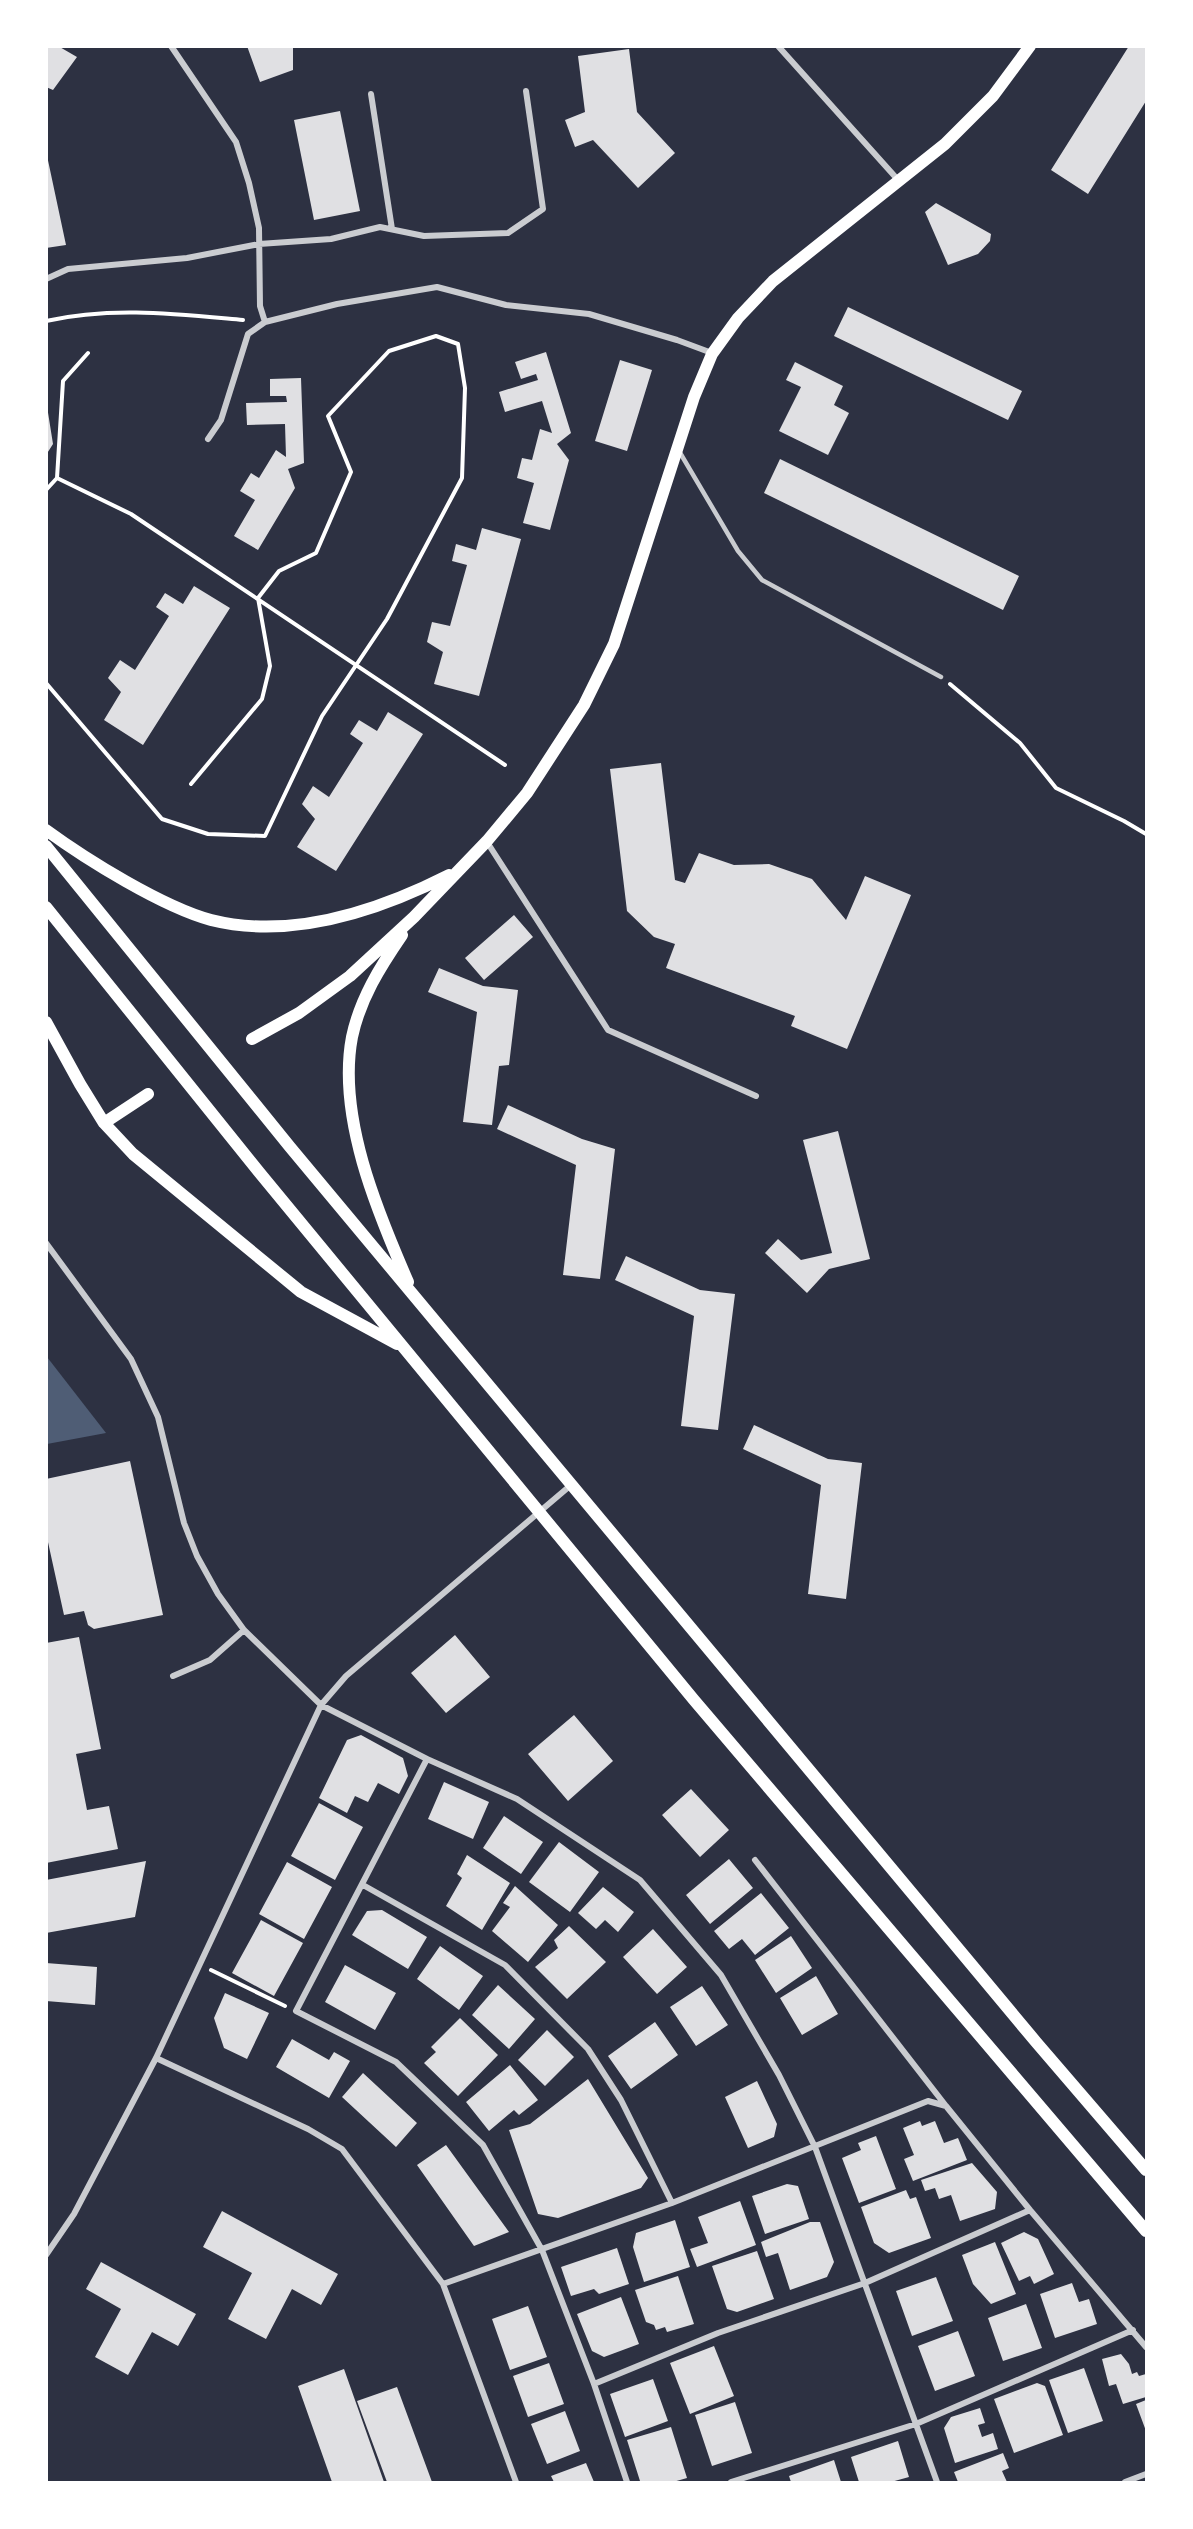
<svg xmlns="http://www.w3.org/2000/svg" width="1193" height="2529" font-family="Arial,sans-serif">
	<rect width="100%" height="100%" fill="#2d3142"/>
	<path fill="#4f5d75" d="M 47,1357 L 106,1433 L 47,1444 Z"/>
	<path fill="#e0e0e3" d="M 46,46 L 58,46 L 77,57 L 53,90 L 46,87 Z
		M 247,46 L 293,46 L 293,70 L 260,82 Z
		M 1129,46 L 1146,46 L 1146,101 L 1088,194 L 1051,170 Z
		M 629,49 L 637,112 L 675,153 L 638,188 L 593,140 L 575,147 L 565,120 L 585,112 L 578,56 Z
		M 340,111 L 360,211 L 314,220 L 294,120 Z
		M 46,151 L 66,245 L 46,248 Z
		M 936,203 L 991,234 L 990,241 L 978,254 L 948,265 L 925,212 Z
		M 848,307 L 1022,391 L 1008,420 L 834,336 Z
		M 546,352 L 571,433 L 557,444 L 569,460 L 550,530 L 523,523 L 534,483 L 517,478 L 522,458 L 532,460 L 540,429 L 552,433 L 542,401 L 505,412 L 499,392 L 538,380 L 536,374 L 521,379 L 515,362 Z
		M 620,360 L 652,370 L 627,451 L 595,441 Z
		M 795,362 L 843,386 L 834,405 L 849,413 L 828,455 L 779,431 L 801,387 L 786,380 Z
		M 301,378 L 304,463 L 288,469 L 295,488 L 258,550 L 234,536 L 255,500 L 240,491 L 251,473 L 259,478 L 276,450 L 286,457 L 285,424 L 247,425 L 246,403 L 287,402 L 286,396 L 270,396 L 270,379 Z
		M 46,400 L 53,444 L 46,455 Z
		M 780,459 L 1019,576 L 1003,610 L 764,493 Z
		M 482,528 L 521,539 L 479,696 L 434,684 L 443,652 L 427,642 L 432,622 L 450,626 L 467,565 L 452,561 L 456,544 L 476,550 Z
		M 194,586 L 230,608 L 143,745 L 104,720 L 121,692 L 108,678 L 120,660 L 135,670 L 169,616 L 156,607 L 165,593 L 183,604 Z
		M 388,712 L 423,734 L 336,871 L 297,847 L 315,819 L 302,804 L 313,786 L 329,797 L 363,743 L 350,734 L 359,720 L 377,731 Z
		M 661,763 L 675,880 L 685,883 L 699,853 L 734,865 L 769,864 L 812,879 L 846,920 L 865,876 L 911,895 L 847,1049 L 791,1026 L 795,1016 L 666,968 L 675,944 L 654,937 L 627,911 L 610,769 Z
		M 514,915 L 533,937 L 484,980 L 465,958 Z
		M 439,968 L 483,986 L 518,990 L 509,1065 L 499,1066 L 492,1125 L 463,1122 L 477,1012 L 428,992 Z
		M 508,1105 L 582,1139 L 615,1149 L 600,1279 L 563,1275 L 576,1165 L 497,1129 Z
		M 838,1131 L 870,1259 L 829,1269 L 807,1293 L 765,1253 L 778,1239 L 801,1260 L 832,1253 L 803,1140 Z
		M 626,1256 L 700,1290 L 735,1294 L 718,1430 L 681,1426 L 694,1316 L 615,1280 Z
		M 754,1425 L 828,1459 L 862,1463 L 846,1599 L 808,1594 L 821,1485 L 743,1449 Z
		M 130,1461 L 163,1615 L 94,1629 L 88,1625 L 84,1611 L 64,1615 L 46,1533 L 46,1479 Z
		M 455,1635 L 490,1677 L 446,1713 L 411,1673 Z
		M 79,1637 L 101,1749 L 76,1754 L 87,1810 L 109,1806 L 118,1849 L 46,1863 L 46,1643 Z
		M 574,1715 L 613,1761 L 568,1801 L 528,1754 Z
		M 361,1735 L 403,1758 L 408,1776 L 399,1794 L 378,1783 L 368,1802 L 355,1796 L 347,1813 L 319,1798 L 347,1740 Z
		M 444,1782 L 489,1802 L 473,1839 L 428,1819 Z
		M 691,1789 L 729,1830 L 700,1857 L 662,1815 Z
		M 319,1803 L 363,1827 L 335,1880 L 291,1856 Z
		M 504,1816 L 543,1842 L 521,1874 L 483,1848 Z
		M 559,1842 L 599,1872 L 570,1912 L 529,1882 Z
		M 467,1855 L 510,1883 L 482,1930 L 446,1906 L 462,1878 L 457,1874 Z
		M 729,1859 L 753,1888 L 710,1924 L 686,1895 Z
		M 146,1861 L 135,1917 L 46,1933 L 46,1880 Z
		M 287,1862 L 332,1887 L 304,1939 L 259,1914 Z
		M 515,1886 L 558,1925 L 528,1962 L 492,1931 L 510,1907 L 503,1903 Z
		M 603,1887 L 634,1912 L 618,1932 L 605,1920 L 596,1929 L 578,1913 Z
		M 761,1893 L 789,1928 L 755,1955 L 742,1939 L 729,1949 L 714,1931 Z
		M 382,1910 L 427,1937 L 408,1969 L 352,1935 L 367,1911 Z
		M 261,1920 L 303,1943 L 274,1996 L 232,1973 Z
		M 569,1926 L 606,1962 L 567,1999 L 535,1967 L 558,1948 L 554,1940 Z
		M 653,1929 L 687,1967 L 657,1994 L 623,1957 Z
		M 791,1936 L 812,1968 L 776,1993 L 755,1960 Z
		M 440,1946 L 483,1976 L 459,2010 L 417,1979 Z
		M 46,1963 L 97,1967 L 95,2005 L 46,2001 Z
		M 345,1965 L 396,1993 L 375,2030 L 325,2002 Z
		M 816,1976 L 838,2014 L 802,2035 L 780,1998 Z
		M 498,1985 L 535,2019 L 509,2049 L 472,2015 Z
		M 702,1986 L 728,2025 L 696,2046 L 670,2007 Z
		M 225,1993 L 269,2013 L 247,2059 L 224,2048 L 214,2018 Z
		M 460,2018 L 498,2055 L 458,2096 L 424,2063 L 436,2052 L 431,2047 Z
		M 655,2022 L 678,2055 L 631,2089 L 608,2056 Z
		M 547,2030 L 574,2057 L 545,2086 L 518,2060 Z
		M 292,2039 L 329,2060 L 334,2052 L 350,2061 L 329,2098 L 276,2067 Z
		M 510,2065 L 538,2100 L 519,2115 L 514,2110 L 489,2131 L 466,2102 Z
		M 363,2073 L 417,2123 L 396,2147 L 342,2097 Z
		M 588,2079 L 648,2178 L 641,2188 L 558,2218 L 538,2214 L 509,2130 L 530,2124 Z
		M 757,2081 L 777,2124 L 774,2137 L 748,2148 L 725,2097 Z
		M 920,2121 L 922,2126 L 935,2121 L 944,2143 L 958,2138 L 967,2160 L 913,2181 L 904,2159 L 914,2155 L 903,2128 Z
		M 876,2136 L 896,2189 L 859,2203 L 842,2158 L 861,2150 L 858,2143 Z
		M 446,2145 L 509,2232 L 474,2246 L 417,2165 Z
		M 972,2163 L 997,2192 L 995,2209 L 960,2221 L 951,2195 L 939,2199 L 935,2188 L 925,2191 L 921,2180 Z
		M 787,2184 L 798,2186 L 809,2219 L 765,2234 L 752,2196 Z
		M 906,2190 L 910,2199 L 916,2197 L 931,2238 L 889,2253 L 874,2243 L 861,2207 Z
		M 740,2201 L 756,2245 L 697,2267 L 690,2249 L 708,2243 L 698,2217 Z
		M 222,2211 L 338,2274 L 321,2305 L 292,2289 L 266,2339 L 228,2319 L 252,2273 L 203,2247 Z
		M 675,2220 L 690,2267 L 644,2282 L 633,2247 L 636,2233 Z
		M 810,2222 L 820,2222 L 834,2262 L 827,2277 L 790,2290 L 778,2253 L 766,2257 L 761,2242 Z
		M 1024,2232 L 1038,2239 L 1054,2274 L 1034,2284 L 1030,2276 L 1019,2281 L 1001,2243 Z
		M 995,2242 L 1016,2294 L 991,2304 L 973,2284 L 962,2255 Z
		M 617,2248 L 629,2284 L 599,2294 L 594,2289 L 571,2296 L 561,2267 Z
		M 757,2251 L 774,2299 L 737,2312 L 727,2309 L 712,2266 Z
		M 101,2262 L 196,2314 L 178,2346 L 152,2332 L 128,2375 L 95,2357 L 121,2309 L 86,2289 Z
		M 678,2276 L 694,2324 L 667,2332 L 665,2327 L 656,2330 L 654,2325 L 646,2322 L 635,2290 Z
		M 936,2277 L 953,2321 L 912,2336 L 896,2291 Z
		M 1072,2283 L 1079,2302 L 1089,2299 L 1097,2324 L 1055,2338 L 1040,2294 Z
		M 621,2297 L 639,2344 L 604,2357 L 592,2351 L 577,2314 Z
		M 1026,2304 L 1042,2348 L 1003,2361 L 988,2318 Z
		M 528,2306 L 547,2357 L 510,2370 L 492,2319 Z
		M 958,2331 L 975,2376 L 935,2391 L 918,2346 Z
		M 714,2346 L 734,2396 L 690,2414 L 670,2363 Z
		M 1121,2354 L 1129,2364 L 1132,2374 L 1137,2372 L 1139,2376 L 1146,2374 L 1146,2397 L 1123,2404 L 1116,2384 L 1109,2386 L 1102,2359 Z
		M 549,2363 L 564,2404 L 528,2417 L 513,2376 Z
		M 1084,2368 L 1103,2421 L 1068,2433 L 1049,2380 Z
		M 344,2369 L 384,2482 L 332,2482 L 298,2386 Z
		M 653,2379 L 668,2421 L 625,2437 L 610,2394 Z
		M 1037,2383 L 1045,2386 L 1063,2435 L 1014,2453 L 994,2399 Z
		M 397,2387 L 432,2482 L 387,2482 L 357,2401 Z
		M 1146,2400 L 1146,2431 L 1136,2404 Z
		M 735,2402 L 752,2453 L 712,2466 L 695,2415 Z
		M 980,2408 L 985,2423 L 978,2425 L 982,2437 L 993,2433 L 998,2449 L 955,2463 L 944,2428 L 951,2417 Z
		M 565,2411 L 580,2451 L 547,2464 L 531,2424 Z
		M 671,2427 L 687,2478 L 673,2482 L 640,2481 L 627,2440 Z
		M 898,2441 L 909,2477 L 891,2482 L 859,2482 L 851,2457 Z
		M 1003,2453 L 1009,2468 L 1002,2471 L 1007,2482 L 958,2482 L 954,2472 Z
		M 834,2460 L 841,2482 L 791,2482 L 789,2476 Z
		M 586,2463 L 594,2482 L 554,2482 L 551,2476 Z"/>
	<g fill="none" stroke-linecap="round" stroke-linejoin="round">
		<path stroke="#fff" stroke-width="4" d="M 46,321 C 111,306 177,314 243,320
			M 57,478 L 63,381 L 88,353
			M 46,490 L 57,478 L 131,514 L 505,765
			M 46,683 L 162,819 L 208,834 L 265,836 L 322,716 L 387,619 L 462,478 L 465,388 L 458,344 L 436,336 L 389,351 L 328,416 L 351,472 L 316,553 L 279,571 L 258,598 L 270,666 L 262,699 L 191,784
			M 950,684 L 1020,743 L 1056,788 L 1124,821 L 1146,834
			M 211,1970 L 285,2006"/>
		<path stroke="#caccd0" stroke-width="4.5" d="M 679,451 L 738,551 L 762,580 L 941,677"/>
		<path stroke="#caccd0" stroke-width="6" d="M 171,46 L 236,142 L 249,183 L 259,228 L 260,306 L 265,322 L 248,334 L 221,420 L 208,439
			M 778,46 L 899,181
			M 371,94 L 392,229
			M 46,279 L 68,269 L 187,258 L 259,244 L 331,239 L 380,227 L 424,236 L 508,233 L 543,209 L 526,91
			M 265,322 L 337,304 L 437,287 L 506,305 L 589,314 L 677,340 L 712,353
			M 487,842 L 608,1030 L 756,1096
			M 46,1243 L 131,1359 L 158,1417 L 184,1523 L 197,1556 L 218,1594 L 244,1630 L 321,1705 L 427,1759 L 517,1799 L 640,1880 L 721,1975 L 779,2075 L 815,2147 L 937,2482
			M 173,1676 L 210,1660 L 244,1630
			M 427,1759 L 296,2011 L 396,2062 L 483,2145 L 542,2250 L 594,2384 L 627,2482
			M 363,1885 L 505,1965 L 588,2049 L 621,2100 L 672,2203
			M 156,2058 L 308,2129 L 342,2149 L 443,2284 L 516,2482
			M 946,2106 L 1030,2210 L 1146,2347
			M 46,2255 L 74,2214 L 156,2058 L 321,1705 L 346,1676 L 571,1485
			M 443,2284 L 672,2203 L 928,2101 L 946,2106 L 755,1860
			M 594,2384 L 718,2333 L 865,2283 L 1030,2210
			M 731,2482 L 916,2424 L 1133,2330
			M 1125,2482 L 1146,2474"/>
		<path stroke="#fff" stroke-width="12" d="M 46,830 C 87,860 163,907 211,920 C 291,940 378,911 449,875
			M 46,846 L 290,1147 L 1036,2042 L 1146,2170
			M 46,907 L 259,1172 L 694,1700 L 1146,2231
			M 402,935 C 380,967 360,999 352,1037 C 337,1116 377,1211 408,1282
			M 46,1022 L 80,1084 L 104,1123 L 133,1154 L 301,1292 L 397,1344
			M 252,1039 L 299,1013 L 350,976 L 414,917 L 487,841 L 527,793 L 584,705 L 614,644 L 694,397 L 712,354 L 738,318 L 773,281 L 945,144 L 993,96 L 1030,46
			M 104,1123 L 148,1094"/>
	</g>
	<rect width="1193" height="2529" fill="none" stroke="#ffffff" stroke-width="96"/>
</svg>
